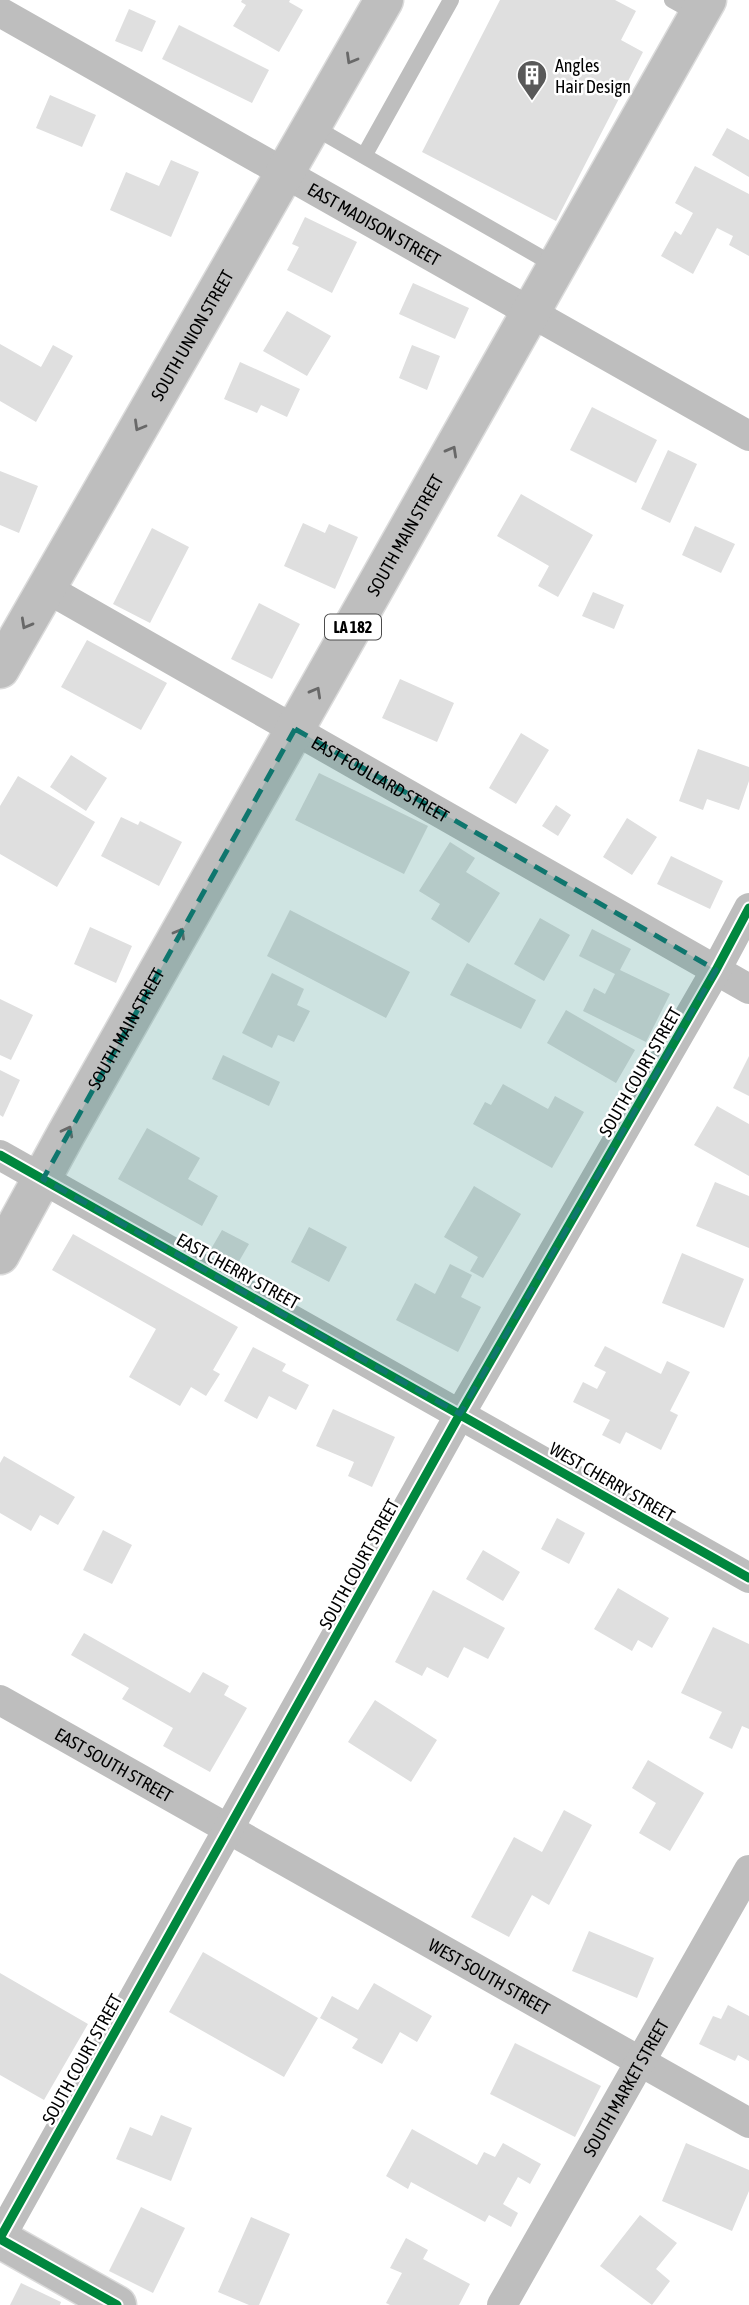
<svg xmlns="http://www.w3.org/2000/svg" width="749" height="2305" font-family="'Asap Condensed',sans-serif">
	<rect width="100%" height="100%" fill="#fff"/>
	<path fill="#dfdfdf" d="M 242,0 L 290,0 L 289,2 L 303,10 L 279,52 L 233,26 L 246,5 L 241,2 Z
		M 500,0 L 615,0 L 636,11 L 621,40 L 643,52 L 556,221 L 422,152 Z
		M 129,9 L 156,21 L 142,52 L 115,41 Z
		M 179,25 L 269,70 L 252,103 L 162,59 Z
		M 50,95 L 96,115 L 82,147 L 36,128 Z
		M 727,128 L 749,140 L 749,177 L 712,155 Z
		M 171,160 L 199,172 L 171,237 L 110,210 L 126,172 L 159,186 Z
		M 695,166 L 749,194 L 749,256 L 729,245 L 733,236 L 717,228 L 693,274 L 661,256 L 675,231 L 681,235 L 693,213 L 675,203 Z
		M 305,217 L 357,242 L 332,293 L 287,270 L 299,247 L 292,244 Z
		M 413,283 L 469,308 L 455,339 L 399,314 Z
		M 287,311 L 331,336 L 307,376 L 263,351 Z
		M 0,344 L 41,367 L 53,345 L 73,356 L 36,422 L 0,401 Z
		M 412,345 L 440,356 L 427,390 L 399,378 Z
		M 240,362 L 300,389 L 287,417 L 261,405 L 257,413 L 224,399 Z
		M 592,407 L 657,440 L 636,483 L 570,450 Z
		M 668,450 L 697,464 L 670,523 L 641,509 Z
		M 0,471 L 38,486 L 19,533 L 0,525 Z
		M 521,494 L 593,535 L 558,597 L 538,586 L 549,566 L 497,536 Z
		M 303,523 L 325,533 L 329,524 L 358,537 L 335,589 L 284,566 Z
		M 695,526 L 735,544 L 721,573 L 682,555 Z
		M 152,528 L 189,547 L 150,623 L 113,604 Z
		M 593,592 L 624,605 L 614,629 L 582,616 Z
		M 259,603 L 300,624 L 272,679 L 231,659 Z
		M 87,640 L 167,683 L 141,730 L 61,687 Z
		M 400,679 L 454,703 L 437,742 L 382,718 Z
		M 521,733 L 549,750 L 516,804 L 489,788 Z
		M 698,749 L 749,767 L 749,781 L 739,810 L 707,799 L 703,810 L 679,801 Z
		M 71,755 L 107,778 L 86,811 L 50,787 Z
		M 319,773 L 428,826 L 404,874 L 295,820 Z
		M 18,776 L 95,822 L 57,887 L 0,854 L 0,806 Z
		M 556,805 L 571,815 L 558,836 L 542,826 Z
		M 121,817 L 138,825 L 140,821 L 182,842 L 159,886 L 101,856 Z
		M 627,818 L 657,837 L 632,875 L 603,857 Z
		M 450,842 L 475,858 L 466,872 L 500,893 L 469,943 L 431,919 L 440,904 L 419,891 Z
		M 671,856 L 723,881 L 710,909 L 657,884 Z
		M 290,910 L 410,972 L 386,1018 L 267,956 Z
		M 540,918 L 570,935 L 544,981 L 514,964 Z
		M 90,927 L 132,946 L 116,983 L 74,964 Z
		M 592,929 L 631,949 L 620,970 L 670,994 L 646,1042 L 583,1011 L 594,988 L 605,994 L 615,974 L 579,956 Z
		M 467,963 L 536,1000 L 521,1029 L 450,995 Z
		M 272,973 L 304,989 L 297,1005 L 310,1011 L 294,1042 L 278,1035 L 272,1048 L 242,1033 Z
		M 0,999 L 33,1015 L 11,1060 L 0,1055 Z
		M 566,1010 L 635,1050 L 616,1083 L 547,1043 Z
		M 223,1055 L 280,1082 L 269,1106 L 212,1079 Z
		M 749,1056 L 749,1096 L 733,1088 Z
		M 0,1070 L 20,1080 L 3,1117 L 0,1115 Z
		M 503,1084 L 548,1109 L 555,1096 L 584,1112 L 552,1168 L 473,1124 L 485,1102 L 491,1105 Z
		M 717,1106 L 749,1124 L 749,1176 L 694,1145 Z
		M 147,1128 L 200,1158 L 188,1179 L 218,1196 L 202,1226 L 118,1179 Z
		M 715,1182 L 749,1196 L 749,1248 L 696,1226 Z
		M 474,1186 L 521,1214 L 483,1278 L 470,1271 L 478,1257 L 444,1237 Z
		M 309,1227 L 347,1247 L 329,1282 L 291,1262 Z
		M 222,1230 L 249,1244 L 238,1263 L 211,1249 Z
		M 73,1234 L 238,1327 L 213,1370 L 220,1374 L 206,1396 L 191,1387 L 180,1406 L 129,1377 L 156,1329 L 52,1270 Z
		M 682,1253 L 744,1279 L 724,1328 L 662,1303 Z
		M 450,1264 L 472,1275 L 461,1297 L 481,1307 L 458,1352 L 396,1320 L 415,1283 L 435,1294 Z
		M 605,1346 L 661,1374 L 667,1361 L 690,1372 L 670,1411 L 678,1415 L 661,1450 L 626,1432 L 620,1444 L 602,1435 L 610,1420 L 573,1402 L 583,1382 L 597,1389 L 606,1372 L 594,1366 Z
		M 253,1347 L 286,1364 L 282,1371 L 309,1385 L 296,1410 L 269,1396 L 257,1419 L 224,1401 Z
		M 333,1409 L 395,1437 L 372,1487 L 348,1476 L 354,1462 L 316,1446 Z
		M 4,1456 L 75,1497 L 58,1525 L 40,1515 L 31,1531 L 0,1513 L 0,1463 Z
		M 557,1518 L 585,1533 L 569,1564 L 541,1549 Z
		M 103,1530 L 132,1545 L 112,1584 L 83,1570 Z
		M 483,1550 L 520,1572 L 503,1601 L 466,1579 Z
		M 618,1588 L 669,1618 L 652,1648 L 638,1640 L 632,1651 L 594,1629 Z
		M 433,1590 L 505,1628 L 488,1659 L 464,1647 L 448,1678 L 427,1667 L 422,1676 L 395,1662 Z
		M 713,1627 L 749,1644 L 749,1729 L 742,1726 L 732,1749 L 709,1738 L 722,1712 L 681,1693 Z
		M 84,1633 L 190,1693 L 203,1672 L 229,1686 L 224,1695 L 247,1708 L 210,1772 L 163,1746 L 173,1728 L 122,1699 L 129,1688 L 71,1655 Z
		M 375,1700 L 437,1740 L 411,1782 L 348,1742 Z
		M 648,1760 L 704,1793 L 670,1851 L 639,1833 L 656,1803 L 632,1788 Z
		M 564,1810 L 592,1825 L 549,1905 L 532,1895 L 509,1937 L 471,1917 L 514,1837 L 542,1852 Z
		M 589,1931 L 654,1958 L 637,1998 L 572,1971 Z
		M 203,1952 L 318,2018 L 284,2077 L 169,2012 Z
		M 0,1973 L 88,2024 L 44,2100 L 0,2075 Z
		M 374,1983 L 432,2016 L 417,2042 L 400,2032 L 382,2064 L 352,2048 L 358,2039 L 320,2018 L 332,1996 L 358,2010 Z
		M 728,2005 L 749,2016 L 749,2061 L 738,2055 L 735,2061 L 699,2044 L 713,2016 L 721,2019 Z
		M 515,2043 L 601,2086 L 575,2137 L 490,2094 Z
		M 161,2115 L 192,2128 L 171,2181 L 116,2159 L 130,2127 L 152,2136 Z
		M 412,2129 L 477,2165 L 484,2152 L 495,2157 L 503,2143 L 541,2164 L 530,2184 L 518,2177 L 503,2204 L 518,2213 L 511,2227 L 489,2215 L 485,2222 L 411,2182 L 408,2189 L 386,2176 Z
		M 686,2143 L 749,2170 L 749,2191 L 732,2231 L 662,2201 Z
		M 141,2207 L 185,2228 L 153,2293 L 109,2271 Z
		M 640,2215 L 677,2243 L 656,2269 L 670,2281 L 652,2305 L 600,2266 Z
		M 251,2217 L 290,2234 L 259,2305 L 249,2305 L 218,2292 Z
		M 406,2238 L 428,2250 L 423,2259 L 470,2284 L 459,2305 L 390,2305 L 386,2303 L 402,2273 L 390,2268 Z
		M 21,2283 L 61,2302 L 60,2305 L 10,2305 Z"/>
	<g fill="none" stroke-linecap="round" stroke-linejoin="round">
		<g stroke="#dbdbdb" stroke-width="41">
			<g id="primary">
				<path id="s5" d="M 0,669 L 384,0"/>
				<path id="s6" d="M 0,1255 L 66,1134 L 707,0"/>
			</g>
		</g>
		<g stroke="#dbdbdb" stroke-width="41">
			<path id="highway" d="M 0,2239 L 117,2305"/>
		</g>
		<path stroke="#bebebe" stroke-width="16" d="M 451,0 L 364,156 L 556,266
			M 672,0 L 699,15
			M 312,126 L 364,156"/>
		<g stroke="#bebebe" stroke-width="30">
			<path id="s1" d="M 0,12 L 749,436"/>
			<path id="s2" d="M 46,588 L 749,989"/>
			<path d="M 0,1155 L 749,1578"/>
			<path id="s3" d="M 0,1700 L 749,2123"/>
			<path d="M 0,2238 L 460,1414 L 716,970 L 749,908"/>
			<path id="s4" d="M 502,2305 L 749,1870"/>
		</g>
		<use href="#primary" stroke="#bebebe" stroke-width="38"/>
		<use href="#highway" stroke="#bebebe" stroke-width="38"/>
		<g stroke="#fff" stroke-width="13">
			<path id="cycleway" d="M 0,1155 L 749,1578
				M 0,2238 L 460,1414 L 716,970 L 749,908
				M 0,2239 L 117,2305"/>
		</g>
		<use href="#cycleway" stroke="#00873e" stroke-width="9"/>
	</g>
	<defs><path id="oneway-chevron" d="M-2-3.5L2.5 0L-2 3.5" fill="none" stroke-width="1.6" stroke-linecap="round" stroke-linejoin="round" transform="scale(1.75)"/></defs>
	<g stroke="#686868">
		<use href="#oneway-chevron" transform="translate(351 59) rotate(120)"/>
		<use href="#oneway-chevron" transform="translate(139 426) rotate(120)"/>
		<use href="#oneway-chevron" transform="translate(452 451) rotate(-61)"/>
		<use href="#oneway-chevron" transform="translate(26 624) rotate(119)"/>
		<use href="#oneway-chevron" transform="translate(316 692) rotate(-61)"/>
		<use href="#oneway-chevron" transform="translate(180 933) rotate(-60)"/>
		<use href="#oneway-chevron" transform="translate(68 1131) rotate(-62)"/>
	</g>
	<path fill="#0f766e" fill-opacity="0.2" stroke="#0f766e" stroke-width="5" stroke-dasharray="14 9" stroke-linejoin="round" d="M 295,729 L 716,970 L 460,1414 L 43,1179 Z"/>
	<defs>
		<g id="building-pin" transform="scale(1.575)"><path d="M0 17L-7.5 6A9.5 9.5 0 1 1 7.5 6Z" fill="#595959" stroke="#fff"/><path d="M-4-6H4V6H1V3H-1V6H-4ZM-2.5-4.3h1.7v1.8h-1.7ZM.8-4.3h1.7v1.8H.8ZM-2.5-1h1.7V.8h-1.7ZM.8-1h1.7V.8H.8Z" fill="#fff"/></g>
	</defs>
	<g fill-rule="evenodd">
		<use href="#building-pin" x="532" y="75"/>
	</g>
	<g text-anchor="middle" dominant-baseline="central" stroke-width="5" stroke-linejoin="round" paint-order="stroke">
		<rect fill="#fff" stroke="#4c4c4c" stroke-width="2" x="325" y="614.5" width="56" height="25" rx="5"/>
		<g font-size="16" font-weight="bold" fill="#000">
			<text x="353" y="627">LA 182</text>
		</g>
		<g font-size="18" fill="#000" stroke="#fff" text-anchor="start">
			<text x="555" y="65">Angles<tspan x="555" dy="21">Hair Design</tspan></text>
		</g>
		<g font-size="18" fill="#000" stroke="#fff">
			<text stroke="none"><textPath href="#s1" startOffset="430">EAST MADISON STREET</textPath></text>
			<text stroke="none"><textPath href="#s5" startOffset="385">SOUTH UNION STREET</textPath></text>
			<text stroke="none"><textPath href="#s6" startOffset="826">SOUTH MAIN STREET</textPath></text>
			<text stroke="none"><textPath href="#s2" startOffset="385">EAST FOULLARD STREET</textPath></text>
			<text stroke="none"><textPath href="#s6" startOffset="259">SOUTH MAIN STREET</textPath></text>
			<text transform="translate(640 1072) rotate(-60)">SOUTH COURT STREET</text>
			<text transform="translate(238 1271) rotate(29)">EAST CHERRY STREET</text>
			<text transform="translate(612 1482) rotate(30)">WEST CHERRY STREET</text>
			<text transform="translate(359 1564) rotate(-61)">SOUTH COURT STREET</text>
			<text stroke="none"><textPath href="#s3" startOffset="131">EAST SOUTH STREET</textPath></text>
			<text stroke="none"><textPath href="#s3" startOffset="562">WEST SOUTH STREET</textPath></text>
			<text transform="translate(82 2059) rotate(-61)">SOUTH COURT STREET</text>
			<text stroke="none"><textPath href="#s4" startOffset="250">SOUTH MARKET STREET</textPath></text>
		</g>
	</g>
</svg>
